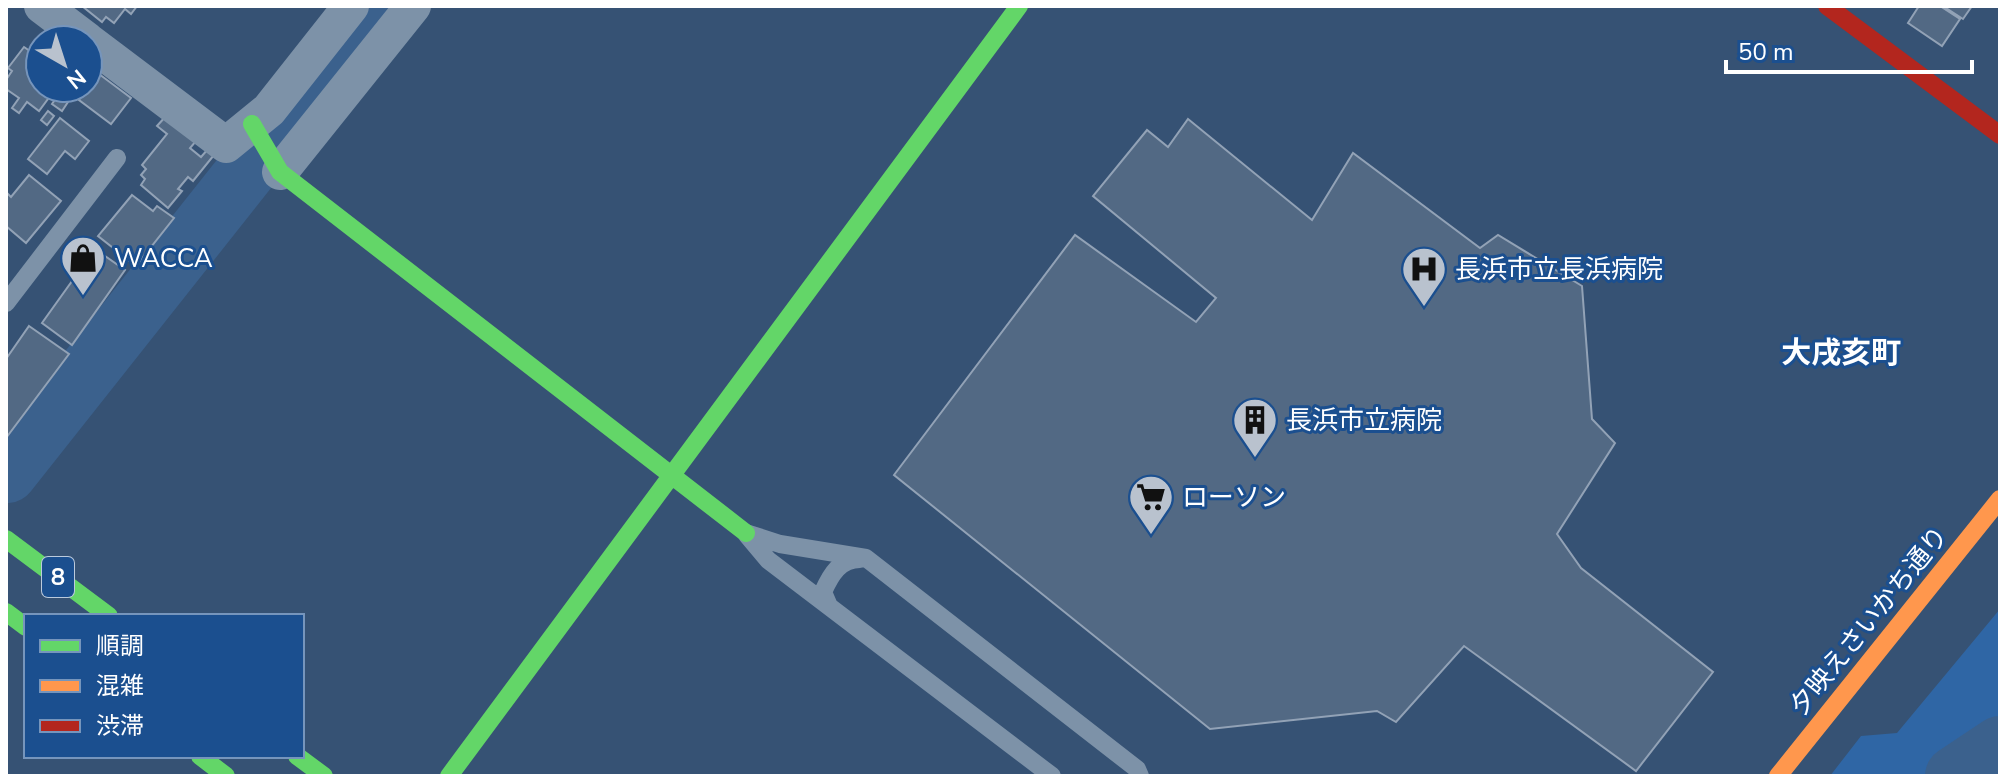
<svg xmlns="http://www.w3.org/2000/svg" width="2006" height="782" font-family="'Nunito Sans','Noto Sans JP',sans-serif">
	<rect width="100%" height="100%" fill="#365274"/>
	<path fill="#2f66a5" d="M 2000,609 L 2000,734 L 1932,776 L 1830,776 L 1861,736 L 1897,733 Z
		M 2000,750 L 2000,766 L 1995,776 L 1969,776 Z"/>
	<g fill="none" stroke-linecap="round" stroke-linejoin="round">
		<path stroke="#3b618d" stroke-width="60" d="M 7,473 L 377,6
			M 1955,776 L 2000,746"/>
	</g>
	<path fill="#526984" stroke="#92a2b6" stroke-width="2" d="M 82,6 L 137,6 L 131,14 L 125,9 L 114,23 L 106,17 L 102,22 Z
		M 1919,6 L 1940,6 L 1960,19 L 1942,46 L 1908,23 Z
		M 1943,6 L 1972,6 L 1963,19 Z
		M 24,47 L 40,58 L 40,88 L 56,88 L 39,111 L 27,102 L 19,113 L 12,108 L 19,98 L 6,89 L 6,80 L 12,71 L 8,68 Z
		M 99,74 L 131,98 L 111,124 L 79,100 Z
		M 61,91 L 70,99 L 62,111 L 52,104 Z
		M 48,111 L 54,116 L 47,125 L 41,120 Z
		M 166,116 L 196,141 L 190,148 L 201,157 L 208,149 L 214,155 L 193,181 L 188,177 L 178,189 L 182,191 L 168,208 L 141,185 L 145,179 L 141,175 L 146,169 L 142,165 L 167,134 L 157,126 Z
		M 60,118 L 89,141 L 75,159 L 65,151 L 47,174 L 28,159 Z
		M 1188,119 L 1312,220 L 1353,153 L 1480,248 L 1498,235 L 1582,286 L 1592,419 L 1615,443 L 1557,534 L 1581,568 L 1713,672 L 1636,771 L 1464,646 L 1396,722 L 1377,711 L 1210,729 L 894,475 L 1075,235 L 1196,322 L 1216,298 L 1093,196 L 1147,130 L 1168,147 Z
		M 29,175 L 61,201 L 26,243 L 6,226 L 6,192 L 11,197 Z
		M 132,195 L 153,211 L 157,206 L 174,218 L 136,266 L 98,236 Z
		M 95,249 L 125,270 L 72,345 L 42,323 Z
		M 29,326 L 69,354 L 6,438 L 6,359 Z"/>
	<g fill="none" stroke-linecap="round" stroke-linejoin="round">
		<path stroke="#7d92a8" stroke-width="18" d="M 6,303 L 117,158
			M 746,533 L 780,544 L 866,558 L 1137,769 L 1140,776
			M 747,535 L 768,560 L 1052,776
			M 829,606 L 823,592 C 831,574 840,559 860,559"/>
		<path stroke="#7d92a8" stroke-width="36" d="M 42,6 L 87,40
			M 88,41 L 226,145 L 269,110 L 351,6
			M 280,172 L 413,6"/>
		<path stroke="#63d668" stroke-width="18" d="M 252,124 L 280,172 L 746,533
			M 6,539 L 109,616
			M 6,612 L 26,627
			M 200,756 L 226,776
			M 297,756 L 324,776
			M 449,776 L 1019,6"/>
		<path stroke="#ff974d" stroke-width="18" d="M 1778,776 L 2000,499"/>
		<path stroke="#b3261e" stroke-width="18" d="M 1827,6 L 2000,135"/>
	</g>
	<defs>
		<g id="shop-pin" transform="scale(2.3)"><path d="M0 17L-7.5 6A9.5 9.5 0 1 1 7.5 6Z" fill="#b9c2ce" stroke="#1b4f8f"/><path d="M-5-2.5h2.3a2.7 3.5 0 0 1 5.4 0H5L5.5 6h-11ZM-1.5-2.5h3a1.5 2.3 0 0 0-3 0Z" fill="#111"/></g>
		<g id="hospital-pin" transform="scale(2.3)"><path d="M0 17L-7.5 6A9.5 9.5 0 1 1 7.5 6Z" fill="#b9c2ce" stroke="#1b4f8f"/><path d="M-5-5h3v3.5h4V-5h3V5h-3V1.5h-4V5h-3Z" fill="#111"/></g>
		<g id="building-pin" transform="scale(2.3)"><path d="M0 17L-7.5 6A9.5 9.5 0 1 1 7.5 6Z" fill="#b9c2ce" stroke="#1b4f8f"/><path d="M-4-6H4V6H1V3H-1V6H-4ZM-2.5-4.3h1.7v1.8h-1.7ZM.8-4.3h1.7v1.8H.8ZM-2.5-1h1.7V.8h-1.7ZM.8-1h1.7V.8H.8Z" fill="#111"/></g>
		<g id="supermarket-pin" transform="scale(2.3)"><path d="M0 17L-7.5 6A9.5 9.5 0 1 1 7.5 6Z" fill="#b9c2ce" stroke="#1b4f8f"/><path d="M-6-5.5h2.5l.6 2H6L4.5 2H-2.5L-4.4-4H-6ZM-1.5 3.2a1.3 1.3 0 1 0 .1 0ZM3 3.2a1.3 1.3 0 1 0 .1 0Z" fill="#111"/></g>
	</defs>
	<g fill-rule="evenodd">
		<use href="#shop-pin" x="83" y="258"/>
		<use href="#hospital-pin" x="1424" y="269"/>
		<use href="#building-pin" x="1255" y="420"/>
		<use href="#supermarket-pin" x="1151" y="497"/>
	</g>
	<g text-anchor="middle" dominant-baseline="central" stroke-width="6" stroke-linejoin="round" paint-order="stroke">
		<rect fill="#1b4f8f" stroke="#bbcadd" stroke-width="2" x="42" y="557" width="32" height="40" rx="6"/>
		<g font-size="24" font-weight="bold" fill="#fff">
			<text x="58" y="577">8</text>
		</g>
		<g font-size="26" fill="#fff" stroke="#1b4f8f" text-anchor="start">
			<text x="114" y="258">WACCA</text>
			<text x="1455" y="269">長浜市立長浜病院</text>
			<text x="1286" y="420">長浜市立病院</text>
			<text x="1182" y="497">ローソン</text>
		</g>
		<g font-size="26" fill="#fff" stroke="#1b4f8f">
			<text transform="translate(1869 621) rotate(-51)">夕映えさいかち通り</text>
		</g>
		<g font-size="30" font-weight="bold" fill="#fff" stroke="#1b4f8f">
			<text x="1841" y="353">大戌亥町</text>
		</g>
	</g>
	<rect width="2006" height="782" fill="none" stroke="#ffffff" stroke-width="16"/>
	<rect x="24" y="614" width="280" height="144" fill="#1b4f8f" stroke="#7695bc" stroke-width="2"/>
	<rect x="40" y="640" width="40" height="12" fill="#63d668" stroke="#7695bc" stroke-width="2"/>
	<text x="96" y="654" font-size="24" fill="#ffffff">順調</text>
	<rect x="40" y="680" width="40" height="12" fill="#ff974d" stroke="#7695bc" stroke-width="2"/>
	<text x="96" y="694" font-size="24" fill="#ffffff">混雑</text>
	<rect x="40" y="720" width="40" height="12" fill="#b3261e" stroke="#7695bc" stroke-width="2"/>
	<text x="96" y="734" font-size="24" fill="#ffffff">渋滞</text>
	<g transform="translate(64 64) rotate(141)"><circle r="38" fill="#1b4f8f" stroke="#7695bc" stroke-width="2"/>
	<path d="M0-6L14 30L0 20L-14 30Z" fill="#b9c2ce"/>
	<text y="-12" font-size="22" font-weight="bold" text-anchor="middle" fill="#ffffff">N</text>
	</g>
	<path d="M1726 60v12h246v-12" fill="none" stroke="#ffffff" stroke-width="4"/>
	<text x="1738" y="60" font-size="24" fill="#ffffff" stroke="#1b4f8f" stroke-width="6" paint-order="stroke">50 m</text>
</svg>
